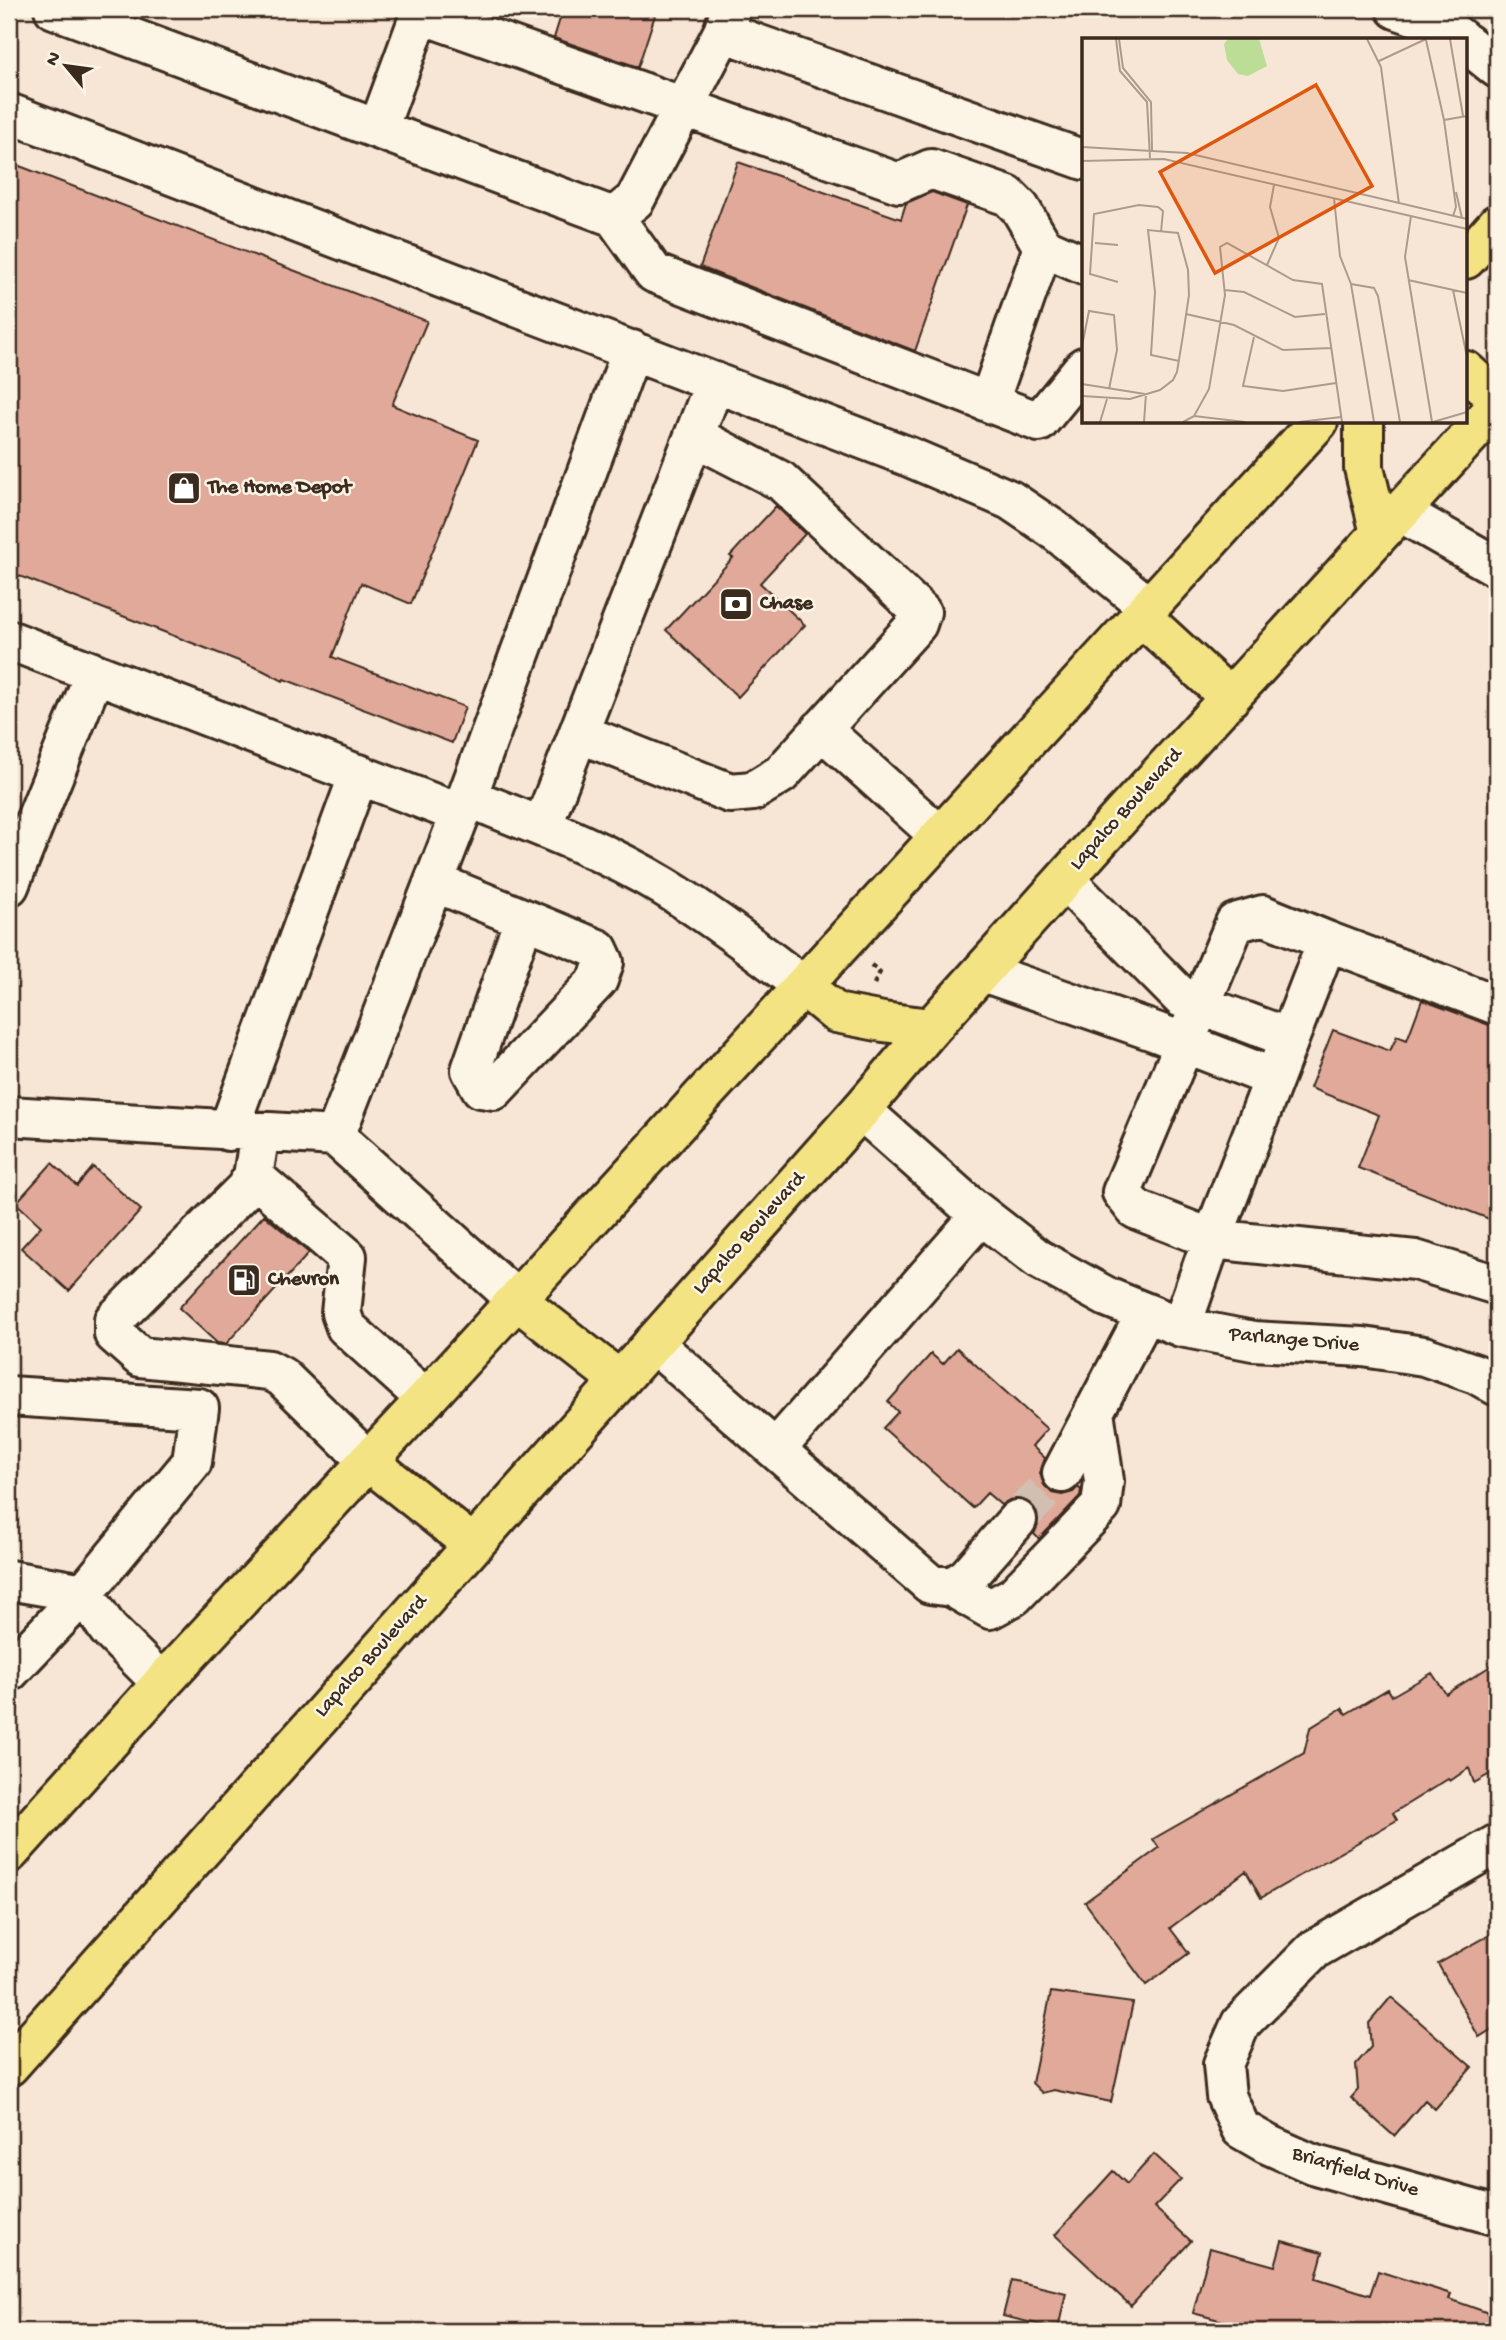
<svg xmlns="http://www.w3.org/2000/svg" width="1506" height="2340" font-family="'Gochi Hand',sans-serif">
	<rect width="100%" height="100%" fill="#f7e6d6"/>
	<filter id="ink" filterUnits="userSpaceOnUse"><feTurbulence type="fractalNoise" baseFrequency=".0143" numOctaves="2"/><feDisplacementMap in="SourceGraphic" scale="14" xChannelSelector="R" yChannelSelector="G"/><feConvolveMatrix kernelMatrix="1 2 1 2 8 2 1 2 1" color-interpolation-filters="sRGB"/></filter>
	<g filter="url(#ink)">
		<path fill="#e1a99a" stroke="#3b2a1e" stroke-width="2" d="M 563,9 L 657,9 L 638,67 L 554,38 Z
			M 9,162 L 427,321 L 392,405 L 478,440 L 411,604 L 361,583 L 332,657 L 465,707 L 452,743 L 284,679 L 283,681 L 262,670 L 9,572 Z
			M 738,162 L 901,219 L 906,203 L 932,192 L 967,205 L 915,351 L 700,267 Z
			M 776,506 L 805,534 L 760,583 L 805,625 L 738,697 L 666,630 L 733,558 L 730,556 Z
			M 1422,1000 L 1489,1025 L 1497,1026 L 1497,1222 L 1358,1168 L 1379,1115 L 1310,1088 L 1333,1030 L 1390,1051 L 1397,1036 L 1407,1040 Z
			M 52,1163 L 77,1186 L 93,1167 L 141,1210 L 69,1291 L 21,1248 L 41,1226 L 16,1203 Z
			M 264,1215 L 309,1253 L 226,1344 L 217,1343 L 179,1308 Z
			M 957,1348 L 1047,1429 L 1032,1446 L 1045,1458 L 1040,1473 L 1044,1485 L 1052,1493 L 1062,1495 L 1073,1492 L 1078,1487 L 1081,1490 L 1080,1496 L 1039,1539 L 1034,1534 L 1038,1525 L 1038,1514 L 1031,1503 L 1022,1499 L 1011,1499 L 1001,1505 L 987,1493 L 973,1508 L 883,1428 L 898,1412 L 888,1402 L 931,1354 L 943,1364 Z
			M 1497,1662 L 1497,1770 L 1474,1783 L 1469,1768 L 1450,1781 L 1448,1779 L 1393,1813 L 1397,1820 L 1261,1898 L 1246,1871 L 1170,1928 L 1189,1953 L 1146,1985 L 1085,1902 L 1159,1848 L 1153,1839 L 1304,1753 L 1310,1728 L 1342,1708 L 1346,1714 L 1388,1689 L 1392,1696 L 1432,1673 L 1446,1694 Z
			M 1497,1931 L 1497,2026 L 1479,2037 L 1438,1964 Z
			M 1051,1992 L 1133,2003 L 1111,2102 L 1054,2090 L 1042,2093 L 1032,2083 Z
			M 1391,1997 L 1472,2067 L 1435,2109 L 1425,2100 L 1394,2136 L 1351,2098 L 1358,2090 L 1356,2064 L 1371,2047 L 1369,2023 Z
			M 1154,2154 L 1181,2179 L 1154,2207 L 1191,2241 L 1131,2306 L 1055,2235 L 1113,2171 L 1127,2184 Z
			M 1282,2241 L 1323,2252 L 1316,2278 L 1370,2295 L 1378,2271 L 1451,2294 L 1449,2299 L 1497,2316 L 1497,2331 L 1260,2331 L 1193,2313 L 1210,2248 L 1275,2266 Z
			M 1012,2280 L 1066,2293 L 1058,2329 L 1003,2316 Z"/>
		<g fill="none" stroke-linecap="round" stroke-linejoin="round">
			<path stroke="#d1c0b1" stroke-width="38" stroke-dasharray="38 19" stroke-linecap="butt" d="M 1017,1520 L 1062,1473"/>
			<g stroke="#3b2a1e" stroke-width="44">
				<path id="minor" d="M 54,9 L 614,217 L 654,273 L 1039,422 L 1084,367
					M 731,9 L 723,32 L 1084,160
					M 1396,9 L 1444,26 L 1462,40
					M 421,14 L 899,183 L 931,169 L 1008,196 L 1020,208 L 1043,247
					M 1466,43 L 1497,68
					M 9,113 L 907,456 L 1010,500 L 1053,529 L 1149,607
					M 378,129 L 422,9
					M 614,217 L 635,200 L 723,32
					M 989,402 L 1043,247 L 1084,265
					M 1400,512 L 1497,567
					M 9,640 L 461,814
					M 821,729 L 940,836
					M 579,733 L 730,793 L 753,791 L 781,774 L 917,624 L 921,612 L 781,481 L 694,436
					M 467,797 C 534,824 602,849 663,886 C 712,916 758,951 803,986
					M 542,827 L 715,382
					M 1065,880 L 1182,998 L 1289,1038
					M 434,882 L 598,949 L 604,962 L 598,980 L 494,1090 L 481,1088 L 471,1070 L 524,919
					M 9,886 L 95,673
					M 1327,941 L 1212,1239 L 1135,1209 L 1122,1192 L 1235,923 L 1263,915 L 1327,941 L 1497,1005
					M 983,972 L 1156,1032 L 1274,1078
					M 861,1110 L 966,1203 L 1038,1259 L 1107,1297 L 1181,1327 L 1253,1341 L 1363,1347 L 1424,1356 L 1476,1374 L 1497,1386
					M 9,1116 L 335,1136 L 517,1300
					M 228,1131 L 359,774
					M 260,1133 L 253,1176 L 245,1189 L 114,1320 L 114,1334 L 140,1357 L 269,1370 L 282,1377 L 368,1461
					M 335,1136 L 467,797 L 632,350
					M 253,1176 L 347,1257 L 341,1313 L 346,1327 L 426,1399
					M 1181,1327 L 1212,1239 L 1415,1260 L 1497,1285
					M 653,1343 L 930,1584 L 952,1587 L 967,1577 L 1017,1520
					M 9,1396 L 199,1408 L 192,1462 L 84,1593 L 9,1580
					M 776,1449 L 981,1215
					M 1062,1473 L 1146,1313
					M 952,1587 L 990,1609 L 1014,1596 L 1101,1506 L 1104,1481 L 1094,1411
					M 9,1672 L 84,1593 L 108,1629 L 162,1683
					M 1497,1844 L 1315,1949 L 1241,2023 L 1223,2064 L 1226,2096 L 1241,2129 L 1267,2144 L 1312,2164 L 1497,2216"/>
			</g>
			<g stroke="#3b2a1e" stroke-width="44">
				<path id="major" d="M 1466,259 L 1497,224
					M 1466,371 L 1497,399
					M 1364,422 L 1364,468 L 1380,533
					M 1141,616 L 1230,698
					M 803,986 L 836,1013 L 883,1022 L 931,1028
					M 517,1300 L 619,1380
					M 368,1461 L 472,1544
					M 9,1853 L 162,1683 L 426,1399 L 1318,422
					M 9,2066 L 861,1110 L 931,1028 L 1123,814 L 1497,406"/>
			</g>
			<path stroke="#3b2a1e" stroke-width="4.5" stroke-dasharray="5 5" stroke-linecap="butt" d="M 871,965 L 880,972 L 874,984"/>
			<use href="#minor" stroke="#fcf5e5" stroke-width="38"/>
			<use href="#major" stroke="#f4e382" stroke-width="38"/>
		</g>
	</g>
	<defs>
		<g id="shop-square" transform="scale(1.75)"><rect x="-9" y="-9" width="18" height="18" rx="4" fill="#3b2a1e" stroke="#fcf5e5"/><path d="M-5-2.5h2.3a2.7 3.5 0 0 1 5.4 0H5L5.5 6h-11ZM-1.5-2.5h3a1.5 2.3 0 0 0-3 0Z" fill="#fff"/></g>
		<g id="bank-square" transform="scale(1.75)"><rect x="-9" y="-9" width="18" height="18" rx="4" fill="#3b2a1e" stroke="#fcf5e5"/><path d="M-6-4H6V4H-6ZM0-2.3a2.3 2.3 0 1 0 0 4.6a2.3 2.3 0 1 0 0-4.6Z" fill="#fff"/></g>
		<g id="fuel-square" transform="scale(1.75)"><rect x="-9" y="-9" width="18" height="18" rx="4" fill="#3b2a1e" stroke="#fcf5e5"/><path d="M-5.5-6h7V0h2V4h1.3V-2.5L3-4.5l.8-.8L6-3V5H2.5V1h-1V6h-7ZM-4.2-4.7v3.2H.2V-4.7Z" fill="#fff"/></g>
	</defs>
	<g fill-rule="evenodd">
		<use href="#shop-square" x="184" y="488"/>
		<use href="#bank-square" x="736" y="604"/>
		<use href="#fuel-square" x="244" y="1280"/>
	</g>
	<g text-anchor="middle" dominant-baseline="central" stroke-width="5" stroke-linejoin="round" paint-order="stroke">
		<g font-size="21" font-weight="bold" fill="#3b2a1e" stroke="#fcf5e5" text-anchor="start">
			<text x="208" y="488">The Home Depot</text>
			<text x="760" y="604">Chase</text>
			<text x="268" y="1280">Chevron</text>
		</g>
		<g font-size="21" fill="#3b2a1e" stroke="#fcf5e5">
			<text transform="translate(1127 810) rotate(-48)">Lapalco Boulevard</text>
			<text transform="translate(750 1234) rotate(-48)">Lapalco Boulevard</text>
			<text transform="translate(1294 1341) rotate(5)">Parlange Drive</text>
			<text transform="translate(372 1657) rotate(-48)">Lapalco Boulevard</text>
			<text transform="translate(1355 2173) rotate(17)">Briarfield Drive</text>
		</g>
	</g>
	<g transform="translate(1082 38)">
		<rect width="385" height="385" fill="#f7e6d6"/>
		<path d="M 146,1 L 177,1 L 185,28 L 166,38 L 156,36 L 145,22 L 142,6 Z" fill="#bcdd96"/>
		<path fill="none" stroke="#ac9b8c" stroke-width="2" d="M 34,1 L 38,33 L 65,64 L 68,120M 37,1 L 41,30 L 69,64 L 70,112M 285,1 L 299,29 L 317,166M 368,1 L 381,78M 344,2 L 362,82 L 374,169 L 371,178M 297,23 L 344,1M 362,82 L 385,78M 0,109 L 105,115 L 385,181M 0,123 L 82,121 L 385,191M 374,154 L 380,180M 252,160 L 258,218 L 269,246 L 292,384M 329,178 L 323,219 L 350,384M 13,205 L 36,207M 185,227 L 197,200 L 188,169 L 192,147M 326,242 L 385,255M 36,244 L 8,236 L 12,176 L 57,167 L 76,169 L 81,173 L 79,194M 269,246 L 292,250 L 296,258 L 318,384M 143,252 L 162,254 L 213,279 L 243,276M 371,252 L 385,319M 104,276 L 152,287 L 201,312 L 249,310M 172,299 L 161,348 L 201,353 L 254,345M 0,308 L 7,273 L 32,277 L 35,312 L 27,351M 0,346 L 63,356M 0,358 L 48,361 L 78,352 L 91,342 L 95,334 L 101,297 L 107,257 L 106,232 L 96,195 L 66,192 L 73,254 L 69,317 L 97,323M 112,378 L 127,351 L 143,257 L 138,209 L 145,205 L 211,242 L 240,246 L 260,384M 18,384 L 25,361M 62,384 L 64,356M 101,384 L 112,378 L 163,384M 217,384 L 259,379M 351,384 L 385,374"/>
		<path fill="#df570d" fill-opacity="0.15" stroke="#df570d" stroke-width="3.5" d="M 234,47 L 290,148 L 133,235 L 78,134 Z"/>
		<rect width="385" height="385" fill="none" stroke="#3b2a1e" stroke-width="3.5"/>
	</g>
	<rect width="1506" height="2340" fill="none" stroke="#fcf5e5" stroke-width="35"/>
	<rect x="18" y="18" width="1471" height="2305" fill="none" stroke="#3b2a1e" stroke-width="2.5" filter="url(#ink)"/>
	<g transform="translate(66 66) rotate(299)" stroke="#fcf5e5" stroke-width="5" paint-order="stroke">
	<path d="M0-5L12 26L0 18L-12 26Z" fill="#3b2a1e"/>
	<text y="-10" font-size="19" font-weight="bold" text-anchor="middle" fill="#3b2a1e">N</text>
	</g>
</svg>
